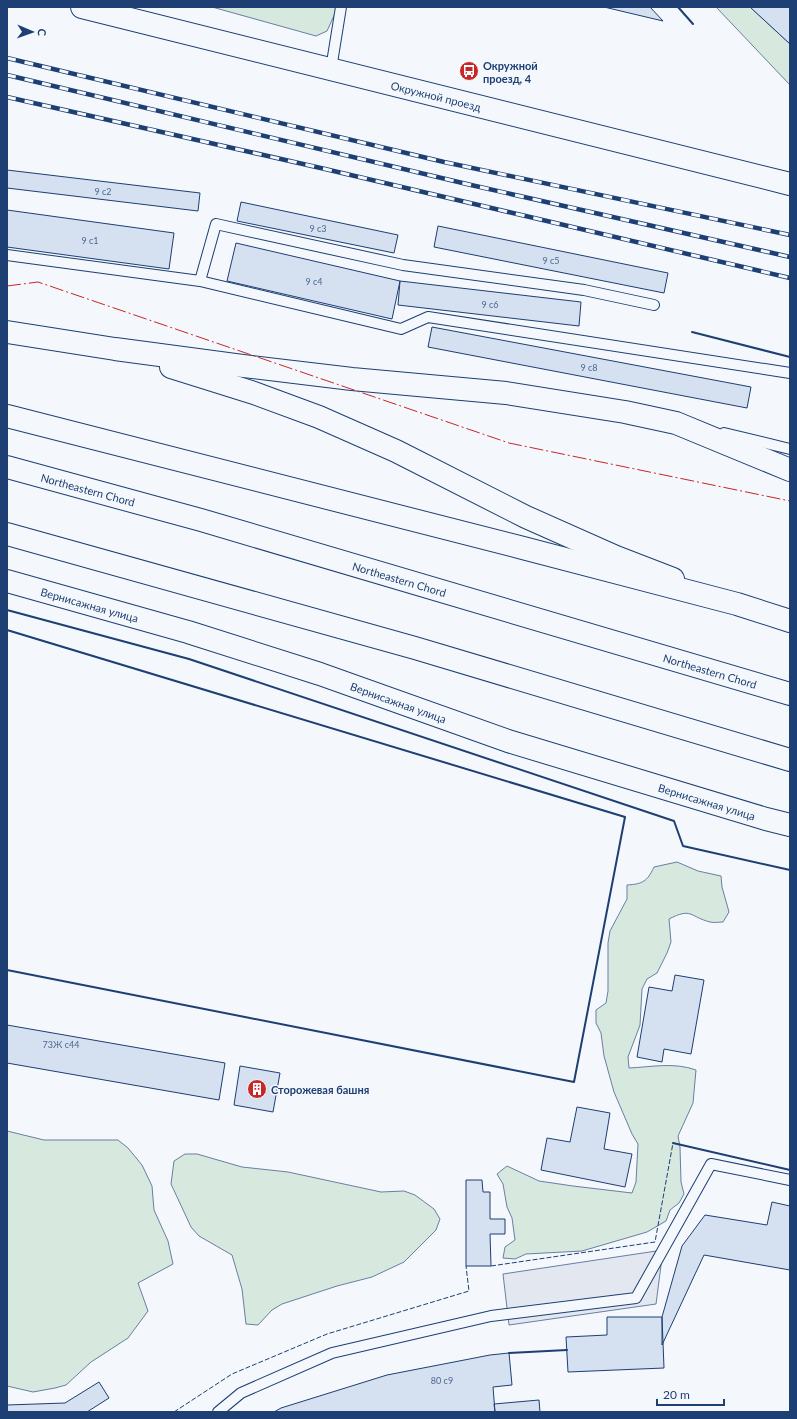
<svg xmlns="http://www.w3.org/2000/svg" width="797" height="1419" font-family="Lato,sans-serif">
	<rect width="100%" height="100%" fill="#f4f7fb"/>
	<path fill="#d7e8df" stroke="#687fa3" d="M 212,7 L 338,7 L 327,31 L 316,36 Z
		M 716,7 L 750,7 L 790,44 L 790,85 Z
		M 677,862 L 698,871 L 721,876 L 722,887 L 729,912 L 723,922 C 719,922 714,923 710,922 C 690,917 692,907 669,919 L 671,942 L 667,953 L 657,973 L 647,979 L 642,989 L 640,1025 L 628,1057 L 629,1068 C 651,1067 674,1062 696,1070 L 693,1103 L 678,1136 L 680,1147 L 681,1182 L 684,1194 L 679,1203 L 670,1210 L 666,1221 L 647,1232 L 582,1251 L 526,1254 L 515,1259 L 503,1258 L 505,1247 L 515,1240 L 512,1218 L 507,1207 L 503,1184 L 497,1174 L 507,1166 L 539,1181 L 573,1186 L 632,1193 L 636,1182 L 638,1144 L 632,1134 L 614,1092 L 604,1056 L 601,1033 L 596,1023 L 596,1010 L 606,1003 L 608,991 L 608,943 L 610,931 L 627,899 L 627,885 C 642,884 647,882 654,867 Z
		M 7,1131 L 44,1140 L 118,1140 L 128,1148 L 142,1165 L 152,1186 L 154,1210 L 168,1241 L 173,1264 L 138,1283 L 148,1311 L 128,1338 L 91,1362 L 66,1385 L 55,1388 L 33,1392 L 7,1386 Z
		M 185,1154 L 197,1154 L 242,1167 L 288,1172 L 381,1192 L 404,1191 L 415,1195 L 434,1209 L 440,1219 L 436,1230 L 404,1262 L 372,1277 L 337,1286 L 282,1304 L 272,1310 L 258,1325 L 246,1324 L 242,1289 L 232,1255 L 199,1236 L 191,1227 L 171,1184 L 174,1161 Z"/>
	<path fill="#e3e8f0" stroke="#687fa3" d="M 663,1250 L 656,1304 L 509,1325 L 503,1274 Z"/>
	<path fill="#d5e0f0" stroke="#1d3f73" d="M 604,7 L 650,7 L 663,21 Z
		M 750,7 L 790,7 L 790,44 Z
		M 7,170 L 200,193 L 198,211 L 7,188 Z
		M 241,202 L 398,235 L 394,253 L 237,221 Z
		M 7,210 L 174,233 L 169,269 L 7,247 Z
		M 438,226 L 668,273 L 664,293 L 434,247 Z
		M 236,243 L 400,281 L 392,319 L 227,281 Z
		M 400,281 L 581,302 L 579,326 L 398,305 Z
		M 432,327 L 751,387 L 747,408 L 428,347 Z
		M 675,975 L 704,980 L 691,1054 L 664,1049 L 662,1062 L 637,1057 L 649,987 L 672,991 Z
		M 7,1025 L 225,1063 L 219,1100 L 7,1063 Z
		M 240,1066 L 280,1073 L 273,1112 L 234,1105 Z
		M 577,1107 L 610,1113 L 604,1149 L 632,1154 L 625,1187 L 541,1170 L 547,1138 L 570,1142 Z
		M 466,1180 L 482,1180 L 483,1192 L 490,1192 L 490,1219 L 505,1219 L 505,1234 L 490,1234 L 491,1266 L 466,1266 Z
		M 772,1202 L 790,1206 L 790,1270 L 704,1255 L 662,1345 L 662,1317 L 682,1246 L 705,1215 L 767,1225 Z
		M 607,1317 L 662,1317 L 664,1368 L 568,1372 L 566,1337 L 607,1335 Z
		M 509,1353 L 512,1385 L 493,1387 L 495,1412 L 274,1412 L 281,1408 L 387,1375 L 490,1355 Z
		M 99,1382 L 109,1398 L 87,1412 L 7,1412 L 7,1405 L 65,1403 Z
		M 539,1400 L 540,1412 L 495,1412 L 494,1404 Z"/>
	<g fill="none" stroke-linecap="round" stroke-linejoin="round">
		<g stroke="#1d3f73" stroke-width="12">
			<path id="lane" d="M 331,69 L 341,7
				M 7,255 L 200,281 L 216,224 L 403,265 L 584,290 L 654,305
				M 200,281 L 401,329 L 428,317 L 790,373
				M 724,433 L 790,449
				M 218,1412 L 241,1393 L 332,1353 L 491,1316 L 636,1298 L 711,1164 L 790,1180"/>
		</g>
		<g stroke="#1d3f73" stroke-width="24">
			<g id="secondary">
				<path id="s1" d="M 82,7 L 790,184"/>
				<path d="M 7,332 L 115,349 L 235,365 L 352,379 L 506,393 L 625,412 L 676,423 L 790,470"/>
				<path d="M 171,367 L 254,393 L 319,417 L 396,451 L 526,517 L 616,557 L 673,579"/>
				<path id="s2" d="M 7,581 L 188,632 L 320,674 L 508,741 L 766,819 L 790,825"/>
			</g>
		</g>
		<g stroke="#1d3f73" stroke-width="24">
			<g id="primary">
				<path d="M 7,416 L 523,548 L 737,604 L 790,621"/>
				<path id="s3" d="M 7,467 L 201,520 L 790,694"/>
				<path d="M 7,534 L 415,648 L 790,760"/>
			</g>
		</g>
		<use href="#lane" stroke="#f4f7fb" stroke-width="10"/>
		<use href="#secondary" stroke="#f4f7fb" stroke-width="22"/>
		<use href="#primary" stroke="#f4f7fb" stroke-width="22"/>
		<g stroke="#1d3f73" stroke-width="4.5">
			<path id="rail" d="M 7,58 L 444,162 L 790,235
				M 7,75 L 471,185 L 790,257
				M 7,97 L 325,169 L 790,278"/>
		</g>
		<use href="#rail" stroke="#f4f7fb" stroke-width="3" stroke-dasharray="9" stroke-linecap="butt"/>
		<path stroke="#1d3f73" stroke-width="1" stroke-dasharray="5 2" stroke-linecap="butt" d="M 491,1266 L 655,1242 L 673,1143
			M 174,1412 L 232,1374 L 327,1334 L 469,1291 L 466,1266"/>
		<path stroke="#1d3f73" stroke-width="2" d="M 678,7 L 693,24
			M 692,332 L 790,357
			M 7,610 L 189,659 L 674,821 L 683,846 L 790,870
			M 7,630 L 625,817 L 574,1082 L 7,970
			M 673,1143 L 790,1170
			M 509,1353 L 567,1350"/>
		<path stroke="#c62828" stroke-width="1" stroke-dasharray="14 3 2 3" stroke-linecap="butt" d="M 7,286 L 38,282 L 509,443 L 790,501"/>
	</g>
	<defs>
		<g id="bus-disc" transform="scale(1)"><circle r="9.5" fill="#c62828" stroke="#f4f7fb"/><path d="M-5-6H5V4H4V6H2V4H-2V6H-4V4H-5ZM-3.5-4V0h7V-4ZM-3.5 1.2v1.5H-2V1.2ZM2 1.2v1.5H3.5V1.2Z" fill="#fff"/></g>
		<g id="building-disc" transform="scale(1)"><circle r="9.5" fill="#c62828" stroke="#f4f7fb"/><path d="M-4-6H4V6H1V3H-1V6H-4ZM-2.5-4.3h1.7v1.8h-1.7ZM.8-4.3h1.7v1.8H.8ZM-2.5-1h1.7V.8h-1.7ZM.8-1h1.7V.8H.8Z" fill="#fff"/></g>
	</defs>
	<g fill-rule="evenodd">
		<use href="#bus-disc" x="469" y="71"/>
		<use href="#building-disc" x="257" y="1089"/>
	</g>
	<g text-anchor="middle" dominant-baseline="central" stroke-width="3" stroke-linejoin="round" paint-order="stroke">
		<g font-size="9" fill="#4b6792">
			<text x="103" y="191">9 c2</text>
			<text x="318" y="228">9 c3</text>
			<text x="90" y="240">9 c1</text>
			<text x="551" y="260">9 c5</text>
			<text x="314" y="281">9 c4</text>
			<text x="490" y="304">9 c6</text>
			<text x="589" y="367">9 c8</text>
			<text x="61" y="1044">73Ж с44</text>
			<text x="442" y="1380">80 с9</text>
		</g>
		<g font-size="11" font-weight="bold" fill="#1d3f73" stroke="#f4f7fb" text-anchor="start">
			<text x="483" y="65">Окружной<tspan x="483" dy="13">проезд, 4</tspan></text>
			<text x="271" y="1089">Сторожевая башня</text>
		</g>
		<g font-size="11" fill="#1d3f73" stroke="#f4f7fb">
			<text stroke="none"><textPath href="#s1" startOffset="365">Окружной проезд</textPath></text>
			<text stroke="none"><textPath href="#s3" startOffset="84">Northeastern Chord</textPath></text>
			<text stroke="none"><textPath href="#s3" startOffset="408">Northeastern Chord</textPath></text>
			<text stroke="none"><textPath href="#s2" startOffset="86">Вернисажная улица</textPath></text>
			<text stroke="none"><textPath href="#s3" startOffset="732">Northeastern Chord</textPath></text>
			<text stroke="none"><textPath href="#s2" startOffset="410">Вернисажная улица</textPath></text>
			<text stroke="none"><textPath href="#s2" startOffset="734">Вернисажная улица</textPath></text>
		</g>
	</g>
	<rect width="797" height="1419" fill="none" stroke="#1d3f73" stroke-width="16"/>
	<g transform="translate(32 32) rotate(92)" stroke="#f4f7fb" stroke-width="3" paint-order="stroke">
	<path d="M0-3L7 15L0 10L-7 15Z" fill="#1d3f73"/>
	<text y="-6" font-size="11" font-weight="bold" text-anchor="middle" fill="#1d3f73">С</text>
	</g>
	<path d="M657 1399v6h67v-6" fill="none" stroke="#1d3f73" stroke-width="2"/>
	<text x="663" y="1399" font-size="12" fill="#1d3f73" stroke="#f4f7fb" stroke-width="3" paint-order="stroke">20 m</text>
</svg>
